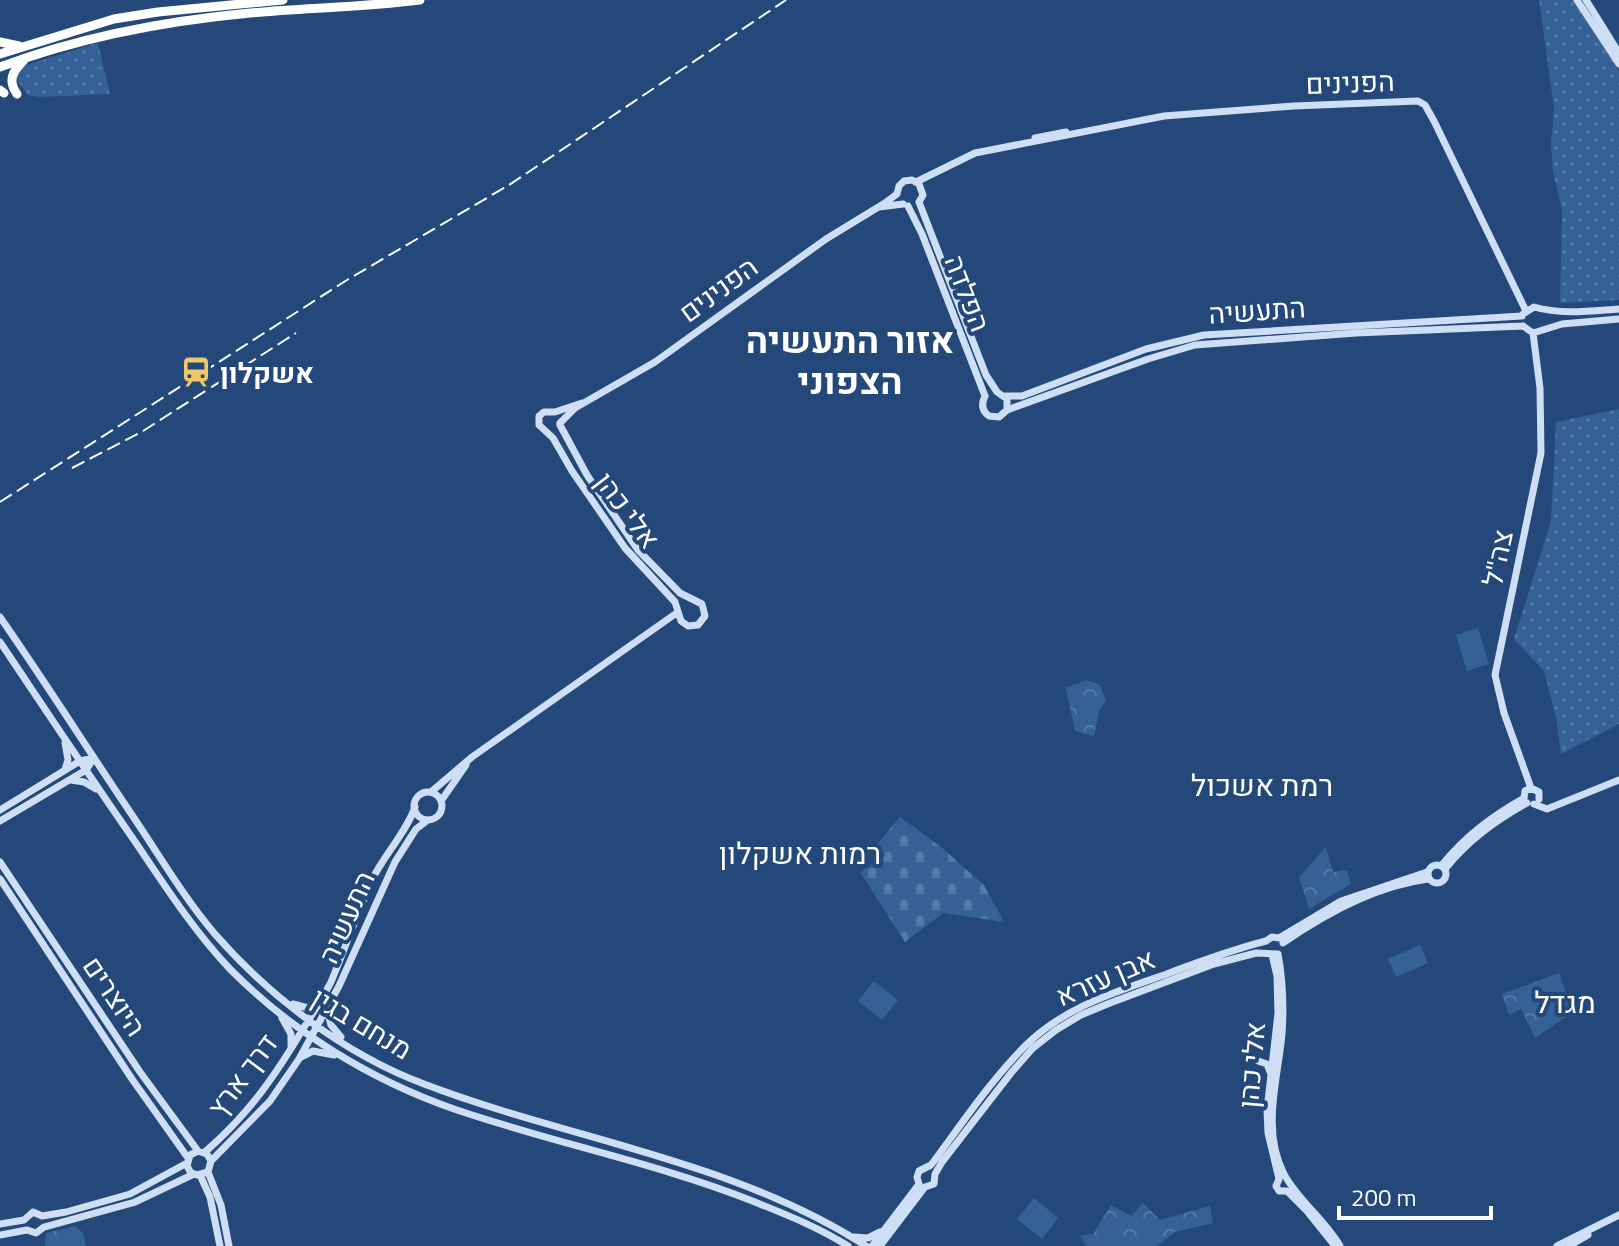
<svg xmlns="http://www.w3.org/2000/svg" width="1619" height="1246" font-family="'Titillium Web',Heebo,sans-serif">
	<defs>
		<pattern id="grass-dots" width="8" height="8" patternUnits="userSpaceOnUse" patternTransform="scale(2)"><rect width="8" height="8" fill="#366197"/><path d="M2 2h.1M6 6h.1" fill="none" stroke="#5479a7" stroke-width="1.8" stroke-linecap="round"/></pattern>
		<pattern id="forest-crowns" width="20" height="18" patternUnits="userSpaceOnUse" patternTransform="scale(2)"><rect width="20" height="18" fill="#366197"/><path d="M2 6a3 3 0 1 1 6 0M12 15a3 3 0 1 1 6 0" fill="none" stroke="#5479a7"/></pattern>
		<pattern id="cemetery-stones" width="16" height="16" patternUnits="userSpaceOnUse" patternTransform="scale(2)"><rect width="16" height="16" fill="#366197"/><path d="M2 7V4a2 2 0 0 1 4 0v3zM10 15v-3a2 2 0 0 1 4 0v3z" fill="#5479a7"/></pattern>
	</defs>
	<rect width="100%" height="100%" fill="#234879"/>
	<path fill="url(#grass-dots)" d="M 1539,0 L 1573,0 L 1619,71 L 1619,300 L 1560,303 L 1562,210 L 1553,172 L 1551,144 L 1554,108 Z
		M 98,43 L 110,94 L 39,97 L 28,95 L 15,78 L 23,66 Z
		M 1619,409 L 1619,724 L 1561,754 L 1557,722 L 1544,671 L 1514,639 L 1551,521 L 1556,422 Z"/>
	<path fill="url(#forest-crowns)" d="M 1087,680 L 1100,685 L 1106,701 L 1099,711 L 1094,736 L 1075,731 L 1066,688 Z
		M 1326,847 L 1333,872 L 1347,870 L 1351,884 L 1309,909 L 1299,877 Z
		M 1559,973 L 1573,1012 L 1535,1038 L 1521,1009 L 1509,1015 L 1502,994 Z
		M 1143,1203 L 1160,1220 L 1210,1206 L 1213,1223 L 1175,1232 L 1157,1246 L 1086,1246 L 1080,1236 L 1093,1234 L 1111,1205 L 1131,1216 Z
		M 75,1226 L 83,1233 L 86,1246 L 45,1246 L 46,1233 Z"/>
	<path fill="url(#cemetery-stones)" d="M 900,817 L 941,847 L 984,885 L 1004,922 L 943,913 L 905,942 L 860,872 L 885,856 L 877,844 Z"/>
	<path fill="#366197" d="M 1478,628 L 1489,664 L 1467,671 L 1456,635 Z
		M 1420,945 L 1428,963 L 1396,977 L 1388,959 Z
		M 874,981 L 898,1000 L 882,1020 L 858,1001 Z
		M 1034,1198 L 1058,1218 L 1042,1239 L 1017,1219 Z"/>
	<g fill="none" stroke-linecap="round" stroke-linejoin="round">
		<path stroke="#cedef4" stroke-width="7" d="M 1577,0 L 1619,64
			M 1586,0 L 1619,53
			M 1035,138 L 1066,132
			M 916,182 L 975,153 L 1164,116 L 1294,106 L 1418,101 L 1425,105 L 1434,121 L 1526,311
			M 919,202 L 986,375 L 997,392 L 1007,399 L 1007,410
			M 908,206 L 922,234 L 985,396
			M 879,207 L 903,204
			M 1523,314 L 1534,307 C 1562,315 1590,311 1619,309
			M 1523,326 L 1533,333 L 1562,324 L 1619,319
			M 985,396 C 981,404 982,411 989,416 L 999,417 L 1007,410 L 1148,359 L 1195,345 L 1356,333 L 1523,326
			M 1005,396 L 1022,396 L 1146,349 L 1204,335 L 1522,316
			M 560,423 L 575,408 L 655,362 L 826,239 L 885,203 L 897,194 L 899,186 L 904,181 L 912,180 L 919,184 L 923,195 L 919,202
			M 560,425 L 587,475 L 638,550 L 680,593 L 702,604 L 705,616 L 698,625 L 688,626 L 681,621 L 675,602 L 625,548 L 572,471 L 553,438 L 539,425 L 539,416 L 544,412 L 555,412 L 582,403
			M 0,617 C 44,680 85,745 128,809 C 156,850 182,895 214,933 C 270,997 344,1054 424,1084 C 571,1140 733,1160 866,1246
			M 0,642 C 45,709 90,777 136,843 C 165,886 194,931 230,969 C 292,1032 371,1080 454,1109 C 553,1143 657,1163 755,1202 C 787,1215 818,1227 848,1246
			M 65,769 L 68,760 L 65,743
			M 71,780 L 84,782 L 96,789
			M 1531,788 L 1504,713 L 1495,675 L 1541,453 L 1540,388 L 1533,333
			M 431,792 L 472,757 L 678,612
			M414 806a14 14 0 1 1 28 0a14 14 0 1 1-28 0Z
			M 1524,798 L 1525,791 L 1531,788 L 1539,792 L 1539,799
			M 441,801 L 466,765
			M 1534,804 L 1547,809 L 1619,780
			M 0,810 L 80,761 L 94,758
			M 0,821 L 86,770 L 94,758
			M 0,862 L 140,1072 L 198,1151
			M1428 874a9 9 0 1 1 18 0a9 9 0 1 1-18 0Z
			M 1441,866 C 1465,836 1491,817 1524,798
			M 1445,869 C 1468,840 1495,821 1527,803
			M 0,879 L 132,1079 L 188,1158
			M 1283,943 C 1326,913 1376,886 1428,879
			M 1278,954 C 1283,981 1284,1006 1282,1034 C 1278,1079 1261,1130 1284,1174 C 1297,1199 1325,1220 1340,1246
			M 1272,955 L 1277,976 L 1278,1013 L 1267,1110 L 1268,1133 L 1279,1179 L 1276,1186 L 1279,1191 L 1287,1191 L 1307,1211 L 1335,1246
			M 293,1004 L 308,1008 L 319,1002
			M 327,1010 L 331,1025 L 341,1037
			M 282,1018 L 291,1034 L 291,1046
			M 301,1057 L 313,1051 L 334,1055
			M 1258,1061 L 1267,1064 L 1270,1072
			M 205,1152 C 247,1115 271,1082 300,1034 C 310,1017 322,1000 331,982 C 345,948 357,914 372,880 C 384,855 406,833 415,807
			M 211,1161 L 207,1154 L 198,1151 L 190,1155 L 187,1166 L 191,1173 L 197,1175 L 208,1172 L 211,1161 L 270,1101 L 299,1059 L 339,986 L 395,862 L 416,829 L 428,820
			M 208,1172 L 221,1205 L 229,1246
			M 200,1175 L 210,1197 L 220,1246
			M 919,1184 L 917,1177 L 919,1171 L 931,1165 C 961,1125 990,1081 1026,1045 C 1064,1008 1112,993 1161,976 C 1196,963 1230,950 1266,941 L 1272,937 L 1279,938 L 1341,901 L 1427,872
			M 0,1224 L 24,1220 L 33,1212 L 42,1216 L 66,1212 L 130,1194 L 187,1163
			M 0,1235 L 27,1230 L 36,1233 L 44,1227 L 135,1202 L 194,1174
			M 854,1237 L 868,1238 L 880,1232
			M 872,1246 L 919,1184
			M 880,1246 L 925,1187 L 934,1184 L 935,1174 L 942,1162 L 1011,1073 L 1033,1048 L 1056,1030 L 1081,1015 L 1110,1003 L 1214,964 L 1256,953 L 1278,954
			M 1557,1246 L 1619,1215
			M 1569,1246 L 1588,1235"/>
		<path stroke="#fff" stroke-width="9" d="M 0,42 L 19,46
			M 0,54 L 114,19 L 158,12 L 283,0
			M 0,67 C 80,37 165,21 250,13 C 306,8 364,7 420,0
			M 0,90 L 4,93
			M 17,94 C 7,80 13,71 24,60"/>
		<path stroke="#fff" stroke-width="2" stroke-dasharray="14 6" stroke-linecap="butt" d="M 72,468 L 143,431 L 296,333
			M 0,502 L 347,280 L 509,185 L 786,0"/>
	</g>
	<defs>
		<g id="station-bare" transform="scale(2.4)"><path d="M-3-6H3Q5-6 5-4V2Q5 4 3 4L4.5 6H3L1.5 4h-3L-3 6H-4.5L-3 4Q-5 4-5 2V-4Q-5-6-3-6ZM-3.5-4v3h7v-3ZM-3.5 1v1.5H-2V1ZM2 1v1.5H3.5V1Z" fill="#efc968" stroke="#234879" stroke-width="2.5" paint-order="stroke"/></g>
	</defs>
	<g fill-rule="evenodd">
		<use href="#station-bare" x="196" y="372"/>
	</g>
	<g text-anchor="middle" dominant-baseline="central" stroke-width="8" stroke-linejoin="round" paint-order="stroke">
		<g font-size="28" fill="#fff" stroke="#234879">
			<text transform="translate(1350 82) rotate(-2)">הפנינים</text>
			<text transform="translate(718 289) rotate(-36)">הפנינים</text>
			<text transform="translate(968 293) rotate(69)">הפלדה</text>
			<text transform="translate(1257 310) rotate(-4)">התעשיה</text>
			<text transform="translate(628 510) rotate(53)">אלי כהן</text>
			<text transform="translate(1497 558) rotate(-78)">צה"ל</text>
			<text transform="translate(346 917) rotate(-66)">התעשיה</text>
			<text transform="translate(1105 977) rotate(-23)">אבן עזרא</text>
			<text transform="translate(115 996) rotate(56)">היוצרים</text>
			<text transform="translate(362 1023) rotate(31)">מנחם בגין</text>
			<text transform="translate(1251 1065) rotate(-85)">אלי כהן</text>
			<text transform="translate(242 1075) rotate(-53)">דרך ארץ</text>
		</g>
		<g font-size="28" font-weight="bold" fill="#fff" stroke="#234879" text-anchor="start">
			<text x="220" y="372">אשקלון</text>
		</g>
		<g font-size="30" fill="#fff" stroke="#234879">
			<text x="1262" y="785">רמת אשכול</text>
			<text x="800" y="853">רמות אשקלון</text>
			<text x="1565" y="1002">מגדל</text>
		</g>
		<g font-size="36" font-weight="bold" fill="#fff" stroke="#234879">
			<text x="850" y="339">אזור התעשיה<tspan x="850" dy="41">הצפוני</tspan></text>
		</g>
	</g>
	<path d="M1339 1206v12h152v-12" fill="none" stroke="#ffffff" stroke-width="4"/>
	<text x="1351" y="1206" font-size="24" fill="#ffffff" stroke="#234879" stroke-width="6" paint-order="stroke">200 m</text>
</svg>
